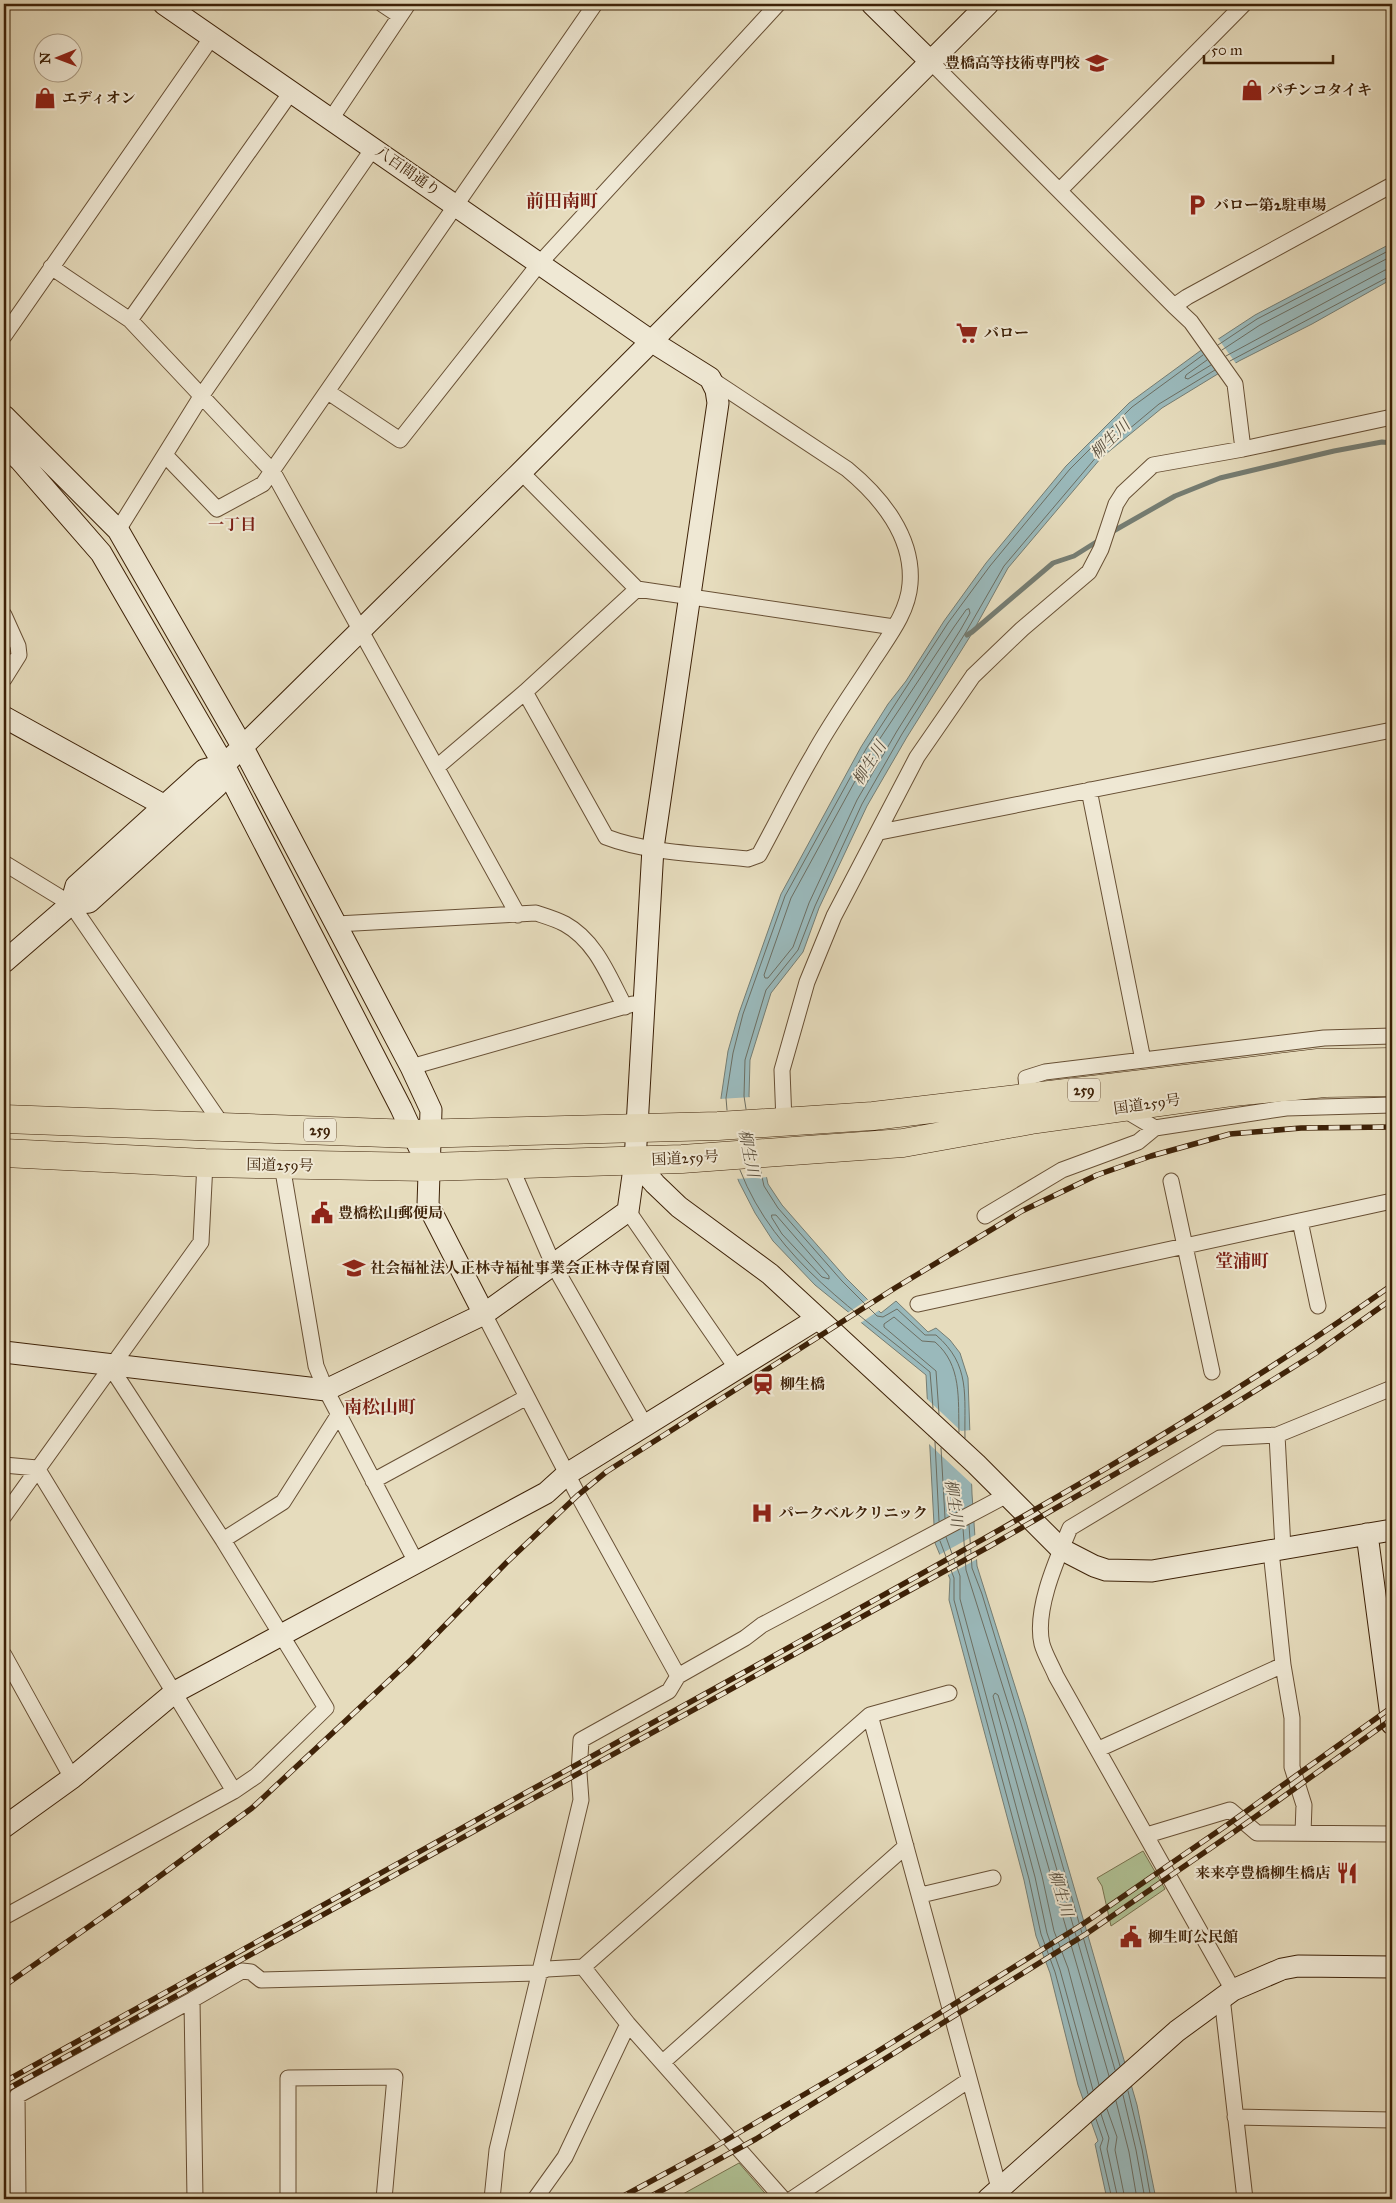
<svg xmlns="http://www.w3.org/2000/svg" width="1396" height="2203" font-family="'IM FELL Great Primer','Noto Serif JP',serif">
	<rect width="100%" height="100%" fill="#e6dcbd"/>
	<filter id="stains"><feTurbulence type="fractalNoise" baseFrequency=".004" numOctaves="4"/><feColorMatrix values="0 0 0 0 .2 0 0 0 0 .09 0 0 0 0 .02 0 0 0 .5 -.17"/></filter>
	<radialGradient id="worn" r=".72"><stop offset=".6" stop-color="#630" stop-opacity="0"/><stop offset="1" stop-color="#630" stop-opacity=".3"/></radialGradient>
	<path fill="#b0c295" stroke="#77724e" d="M 1143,1851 L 1165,1889 L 1111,1926 L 1102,1886 L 1097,1878 Z
		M 739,2163 L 770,2199 L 674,2199 Z"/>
	<path fill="#9ab9bb" stroke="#757d73" d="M 1392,243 L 1392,279 L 1312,324 L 1239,361 L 1162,408 L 1101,458 L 1008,568 L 971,635 L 907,737 L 867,806 L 819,908 L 803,952 L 771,993 L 750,1060 L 749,1096 L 768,1184 L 782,1205 L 846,1278 L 881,1313 L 896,1301 L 928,1332 L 936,1328 L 950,1340 L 960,1353 L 968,1378 L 972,1494 L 977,1566 L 1025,1718 L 1137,2105 L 1156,2199 L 1107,2199 L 1095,2144 L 1098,2141 L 1078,2085 L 1050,1973 L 1036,1936 L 1024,1880 L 949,1600 L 950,1579 L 935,1543 L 926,1375 L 815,1285 L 773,1241 L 755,1213 L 739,1182 L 723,1140 L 721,1098 L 728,1051 L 739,1013 L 781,894 L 861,747 L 888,704 L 906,681 L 944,621 L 986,563 L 1066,466 L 1129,403 L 1200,351 L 1255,315 Z"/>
	<path fill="#e6dcbd" d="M 1217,337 L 1237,365 L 1220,376 L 1200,348 Z
		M 752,1097 L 769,1177 L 735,1179 L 720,1140 L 719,1099 Z
		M 870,1298 L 881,1309 L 859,1324 L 846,1314 Z
		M 926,1398 L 961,1431 L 972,1430 L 974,1486 L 929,1444 Z
		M 977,1534 L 979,1558 L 946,1576 L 937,1556 Z"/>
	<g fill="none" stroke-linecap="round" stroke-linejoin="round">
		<path stroke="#6c6e62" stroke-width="1" d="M 1218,345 L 1257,319 L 1392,249
			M 1222,350 L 1260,325 L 1392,256
			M 1226,356 L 1385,270 L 1392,269
			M 1207,360 L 1186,375 L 1185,378 L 1188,379 L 1211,365
			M 1230,361 L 1392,275
			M 969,609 L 970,613 L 961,629 L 897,731 L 857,800 L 809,903 L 793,947 L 768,978 L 765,978 L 764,975 L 791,898 L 871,752 L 954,627 L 966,610 Z
			M 746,1109 L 744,1096 L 745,1060 L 766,990 L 798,950 L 815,906 L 862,804 L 902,734 L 966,632 L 1004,566 L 1098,455 L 1159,404 L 1215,370
			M 727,1110 L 726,1098 L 733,1053 L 743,1014 L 785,896 L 866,749 L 948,623 L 990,566 L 1070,469 L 1132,407 L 1203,355
			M 760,1168 L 764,1186 L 778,1208 L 842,1281 L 877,1316 L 883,1317 L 897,1309 L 925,1335 L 936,1335 C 971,1365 964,1396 965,1438
			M 740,1170 C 775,1261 858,1312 930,1372 L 933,1408
			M 772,1215 L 776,1215 L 829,1276 L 829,1279 L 822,1277 L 782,1234 L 772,1218 Z
			M 939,1414 L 936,1371 L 884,1327 L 884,1324 L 894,1317 L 922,1341 L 935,1342 C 962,1365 958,1399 959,1432
			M 935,1442 L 939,1521
			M 941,1448 L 945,1518
			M 969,1525 L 972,1568 L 982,1594 L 1039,1783 L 1120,2066
			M 963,1528 L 966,1570 L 1014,1722 L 1115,2070
			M 946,1537 L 960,1576 L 960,1599 L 1035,1877 L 1047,1933 L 1060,1970 L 1093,2090
			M 940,1541 L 954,1578 L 954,1600 L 1029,1879 L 1041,1934 L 1055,1972 L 1088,2094
			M 1099,2085 L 1068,1968 L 1054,1931 L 1042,1876 L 993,1696 L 995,1693 L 998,1695 L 1007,1724 L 1109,2076
			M 1128,2091 L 1142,2149 L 1151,2199
			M 1123,2095 L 1136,2150 L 1145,2199
			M 1116,2101 L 1129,2152 L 1137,2199
			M 1107,2109 L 1117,2137 L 1115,2150 L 1125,2199
			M 1101,2114 L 1109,2138 L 1107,2149 L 1118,2199
			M 1096,2119 L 1103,2139 L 1100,2147 L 1112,2199"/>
		<path stroke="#757d73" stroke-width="5" d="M 1110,533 L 1175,496 L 1220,478 L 1334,451 L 1382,442 L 1392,443
			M 967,635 L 972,632 L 1053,563 L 1074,556 L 1101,539"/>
		<g stroke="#685035" stroke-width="17">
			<path id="street" d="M 382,4 L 400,16
				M 931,62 L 1174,306 L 1187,297 L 1392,185
				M 331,119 L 408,4
				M 1060,190 L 1244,4
				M 51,267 L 130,320 L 273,472 L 518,915
				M 1174,306 L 1191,322 L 1235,384 L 1243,449
				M 130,320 L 291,92
				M 4,336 L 212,37
				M 328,392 L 400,440 L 539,264 L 778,4
				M 165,455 L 217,509 L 263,484 L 595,4
				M 521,472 L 637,589 L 894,627
				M 118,530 L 202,395 L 374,147
				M 4,615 L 18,646 L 19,655 L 4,679
				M 525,692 L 606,837 C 647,853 704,854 748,859 L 759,855 C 777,822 794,787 813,755 C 831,722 854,690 874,659 C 889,636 908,612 910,584 C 914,537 881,497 847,469 L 711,379
				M 437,767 L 525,692 L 637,589
				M 1089,790 L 1143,1060
				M 880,832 L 1392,730
				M 4,863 L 71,904 L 223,1126
				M 337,924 L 536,913 C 545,916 556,919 565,924 C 596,941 609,977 625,1007
				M 411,1067 L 633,1004
				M 1028,1097 L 1026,1078 L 1045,1072 L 1324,1038 L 1392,1036
				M 1123,1109 L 1155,1128 L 1286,1108 L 1392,1105
				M 784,1122 L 782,1070 L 807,982 L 834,916 L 917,757 L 973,676 L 1022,629 L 1089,572 L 1101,549 L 1116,504 L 1123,493 L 1153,465 L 1243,449 L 1392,417
				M 282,1165 L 316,1366 L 326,1390 L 416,1562
				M 510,1165 L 553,1264 L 645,1425
				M 1171,1181 L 1212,1372
				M 628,1211 L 737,1369
				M 985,1216 L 1062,1170 L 1138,1142 L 1155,1128
				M 1300,1221 L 1318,1306
				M 918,1304 L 1392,1201
				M 484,1314 L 578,1495 L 678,1676
				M 1277,1435 L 1283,1549
				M 4,1465 L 37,1468 L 234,1791
				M 373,1481 L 527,1397
				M 4,1516 L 201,1242 L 205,1163
				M 223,1540 L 283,1502 L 339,1414
				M 1271,1551 L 1283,1665 L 1292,1718 L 1292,1767 L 1304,1805 L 1303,1833
				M 4,1655 L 72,1778
				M 870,1715 L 949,1693
				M 1099,1749 L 1283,1665
				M 1147,1835 L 1230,1810 L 1257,1833 L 1392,1834
				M 921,1895 L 993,1878
				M 4,1917 L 234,1791 L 256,1776 L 326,1708 L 223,1540 L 110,1366
				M 583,1967 L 628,2024 L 783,2199
				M 1233,1990 L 1056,1676 C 1052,1666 1045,1655 1042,1644 C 1034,1610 1057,1559 1070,1528 L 1220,1438 L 1277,1435 L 1392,1388
				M 1222,1997 L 1245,2199
				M 192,2000 L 195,2199
				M 663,2062 L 906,1846
				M 1235,2117 L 1392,2120
				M 18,2199 L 17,2096 L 192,2000 L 242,1971 L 251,1972 L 261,1980 L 538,1973 L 547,1969 L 583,1967 L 870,1715 L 999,2188 L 998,2195
				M 288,2199 L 288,2078 L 395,2077 L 384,2199
				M 492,2199 L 497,2150 L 581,1800 L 579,1773 L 581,1740 L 669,1691 L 678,1676 L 745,1638 L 762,1625 L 1007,1495
				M 535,2199 L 565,2157 L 628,2024
				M 792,2199 L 969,2080"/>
		</g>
		<g stroke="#3e2208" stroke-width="23">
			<path id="secondary" d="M 872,4 L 931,62
				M 4,416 L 118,530 L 242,746 L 411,1067 L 431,1110 L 428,1205 L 484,1314
				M 4,445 L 20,460 L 101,553 L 224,765 L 401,1108 L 419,1147
				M 4,717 L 165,806
				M 71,904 L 76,886 L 204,770 L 224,765
				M 4,962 L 71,904 L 89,902 L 217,786 L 224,765 L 521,472 L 988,4
				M 635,1161 L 655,1184 L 679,1207 L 770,1274 L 976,1464 L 1061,1549 L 1094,1566 L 1106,1570 L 1152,1571 L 1392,1530
				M 4,1352 L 326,1390 L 484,1314 L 628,1211 L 635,1161 L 653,848 L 718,403 L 716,390 L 710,378 L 651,341 L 164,4
				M 1367,1534 L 1392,1724
				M 4,1827 L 72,1778 L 175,1692 L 546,1493 L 567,1474 L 817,1319
				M 988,2199 L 1177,2031 L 1233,1990 L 1282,1969 L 1298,1966 L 1392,1967"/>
		</g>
		<g stroke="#3e2208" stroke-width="29">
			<path id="highway" d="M 4,1119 L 413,1134 L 718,1126 L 873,1116 L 1318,1063 L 1392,1062
				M 4,1153 L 205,1163 L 428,1167 L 682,1159 L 903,1143 L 1031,1120 L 1233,1092 L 1325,1083 L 1392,1082"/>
		</g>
		<use href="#street" stroke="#efe8d4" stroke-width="15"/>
		<use href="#secondary" stroke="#efe8d4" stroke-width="21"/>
		<use href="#highway" stroke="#e6dcbd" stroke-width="28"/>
		<g stroke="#3e2208" stroke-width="5.5">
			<path id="rail" d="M 4,1986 L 141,1890 L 252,1808 L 412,1659 L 507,1562 L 578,1495 L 606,1472 L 895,1288 L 1022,1211 L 1097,1175 L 1151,1156 L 1230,1134 L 1301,1128 L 1392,1127
				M 4,2082 C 253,1944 501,1806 750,1669 C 968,1548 1189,1429 1392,1285
				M 4,2091 L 990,1546 L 1202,1424 L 1316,1353 L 1392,1299
				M 618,2199 L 716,2146 L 875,2053 L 1080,1926 L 1227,1825 L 1392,1707
				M 646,2199 L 756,2139 L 1086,1934 L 1234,1832 L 1392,1719"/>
		</g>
		<use href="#rail" stroke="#efe8d4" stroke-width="4" stroke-dasharray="11" stroke-linecap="butt"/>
	</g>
	<defs>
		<g id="university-bare" transform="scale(1.725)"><path d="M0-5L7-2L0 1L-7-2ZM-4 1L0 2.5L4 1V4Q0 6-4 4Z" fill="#8f2418" stroke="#efe8d4" stroke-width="2.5" paint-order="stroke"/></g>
		<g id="shop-bare" transform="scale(1.725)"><path d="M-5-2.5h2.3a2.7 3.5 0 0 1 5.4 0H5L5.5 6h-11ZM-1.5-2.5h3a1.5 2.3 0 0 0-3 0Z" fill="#8f2418" stroke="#efe8d4" stroke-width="2.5" paint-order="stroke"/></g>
		<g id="parking-bare" transform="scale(1.725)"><path d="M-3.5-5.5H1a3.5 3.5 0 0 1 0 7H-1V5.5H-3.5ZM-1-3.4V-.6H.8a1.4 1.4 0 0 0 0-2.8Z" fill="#8f2418" stroke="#efe8d4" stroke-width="2.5" paint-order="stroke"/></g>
		<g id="supermarket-bare" transform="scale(1.725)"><path d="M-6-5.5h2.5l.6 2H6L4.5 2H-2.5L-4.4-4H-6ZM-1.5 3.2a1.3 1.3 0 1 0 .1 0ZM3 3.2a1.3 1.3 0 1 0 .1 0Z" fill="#8f2418" stroke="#efe8d4" stroke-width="2.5" paint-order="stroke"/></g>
		<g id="civic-bare" transform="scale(1.725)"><path d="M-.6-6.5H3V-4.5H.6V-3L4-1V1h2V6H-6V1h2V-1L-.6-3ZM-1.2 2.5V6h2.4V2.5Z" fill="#8f2418" stroke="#efe8d4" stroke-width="2.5" paint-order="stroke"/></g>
		<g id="school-bare" transform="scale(1.725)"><path d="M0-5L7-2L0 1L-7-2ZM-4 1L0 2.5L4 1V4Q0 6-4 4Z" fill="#8f2418" stroke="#efe8d4" stroke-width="2.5" paint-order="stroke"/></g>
		<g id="station-bare" transform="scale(1.725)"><path d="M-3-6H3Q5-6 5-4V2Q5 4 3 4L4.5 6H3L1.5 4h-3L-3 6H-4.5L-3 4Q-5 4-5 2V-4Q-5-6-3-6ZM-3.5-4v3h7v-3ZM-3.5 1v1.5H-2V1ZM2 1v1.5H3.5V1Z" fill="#8f2418" stroke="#efe8d4" stroke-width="2.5" paint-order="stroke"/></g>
		<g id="hospital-bare" transform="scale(1.725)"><path d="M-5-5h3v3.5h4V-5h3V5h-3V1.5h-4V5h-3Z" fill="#8f2418" stroke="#efe8d4" stroke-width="2.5" paint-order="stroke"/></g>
		<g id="restaurant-bare" transform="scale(1.725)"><path d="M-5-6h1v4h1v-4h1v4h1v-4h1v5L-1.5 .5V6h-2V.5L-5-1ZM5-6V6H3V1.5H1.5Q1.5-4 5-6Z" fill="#8f2418" stroke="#efe8d4" stroke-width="2.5" paint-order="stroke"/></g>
	</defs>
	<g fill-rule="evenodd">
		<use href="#university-bare" x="1097" y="63"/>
		<use href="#shop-bare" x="1252" y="90"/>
		<use href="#shop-bare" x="45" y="98"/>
		<use href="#parking-bare" x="1197" y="205"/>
		<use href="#supermarket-bare" x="967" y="333"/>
		<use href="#civic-bare" x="322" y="1213"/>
		<use href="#school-bare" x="354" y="1268"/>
		<use href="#station-bare" x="763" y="1384"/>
		<use href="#hospital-bare" x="762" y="1513"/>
		<use href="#restaurant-bare" x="1347" y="1873"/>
		<use href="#civic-bare" x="1131" y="1937"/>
	</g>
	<g text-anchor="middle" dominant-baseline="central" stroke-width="4" stroke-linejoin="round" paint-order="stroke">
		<g fill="#efe8d4" stroke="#735d45" stroke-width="1">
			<rect x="1068" y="1078.5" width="32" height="23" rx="4"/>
			<rect x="304" y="1118.5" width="32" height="23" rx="4"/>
		</g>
		<g font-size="14" font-weight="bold" fill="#3e2208">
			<text x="1084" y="1090">259</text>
			<text x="320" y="1130">259</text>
		</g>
		<g font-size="15" font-weight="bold" fill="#3e2208" stroke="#efe8d4" text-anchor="start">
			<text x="1080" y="63" text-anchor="end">豊橋高等技術専門校</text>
			<text x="1268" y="90">パチンコタイキ</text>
			<text x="62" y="98">エディオン</text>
			<text x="1214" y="205">バロー第2駐車場</text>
			<text x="984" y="333">バロー</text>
			<text x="338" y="1213">豊橋松山郵便局</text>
			<text x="370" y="1268">社会福祉法人正林寺福祉事業会正林寺保育園</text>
			<text x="780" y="1384">柳生橋</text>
			<text x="779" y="1513">パークベルクリニック</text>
			<text x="1330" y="1873" text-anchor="end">来来亭豊橋柳生橋店</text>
			<text x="1148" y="1937">柳生町公民館</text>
		</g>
		<g font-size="15" fill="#3e2208" stroke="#efe8d4">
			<text transform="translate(408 171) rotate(35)">八百間通り</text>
			<text transform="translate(1147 1104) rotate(-8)">国道259号</text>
			<text transform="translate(685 1158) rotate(-3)">国道259号</text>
			<text transform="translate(280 1165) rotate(1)">国道259号</text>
		</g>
		<g font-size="16" font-style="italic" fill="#5a4f3e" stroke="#efe8d4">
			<text transform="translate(1110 439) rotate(-44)">柳生川</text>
			<text transform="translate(869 763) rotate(-58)">柳生川</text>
			<text transform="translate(749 1153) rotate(79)">柳生川</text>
			<text transform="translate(954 1503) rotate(82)">柳生川</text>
			<text transform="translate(1061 1893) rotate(73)">柳生川</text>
		</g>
		<g font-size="16" font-weight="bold" fill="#7a1f14" stroke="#efe8d4">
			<text x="232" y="524">一丁目</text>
		</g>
		<g font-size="18" font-weight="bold" fill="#7a1f14" stroke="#efe8d4">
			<text x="562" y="201">前田南町</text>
			<text x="1242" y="1261">堂浦町</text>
			<text x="380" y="1407">南松山町</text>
		</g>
	</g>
	<rect width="1396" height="2203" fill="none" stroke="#e6dcbd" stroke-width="20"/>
	<rect x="5" y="5" width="1386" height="2193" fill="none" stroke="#3e2208" stroke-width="2.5"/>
	<rect x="10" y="10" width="1376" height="2183" fill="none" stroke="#3e2208"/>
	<g transform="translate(58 58) rotate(269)"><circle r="24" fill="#efe8d4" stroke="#a89982"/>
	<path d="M0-4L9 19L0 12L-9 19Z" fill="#8f2418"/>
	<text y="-8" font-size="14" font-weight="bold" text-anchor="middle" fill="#3e2208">N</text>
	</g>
	<path d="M1204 55v8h129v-8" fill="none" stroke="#3e2208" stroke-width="2.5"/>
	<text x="1211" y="55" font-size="15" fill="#3e2208" stroke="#efe8d4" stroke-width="4" paint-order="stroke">50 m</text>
	<rect width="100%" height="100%" filter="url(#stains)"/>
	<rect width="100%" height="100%" fill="url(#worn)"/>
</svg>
